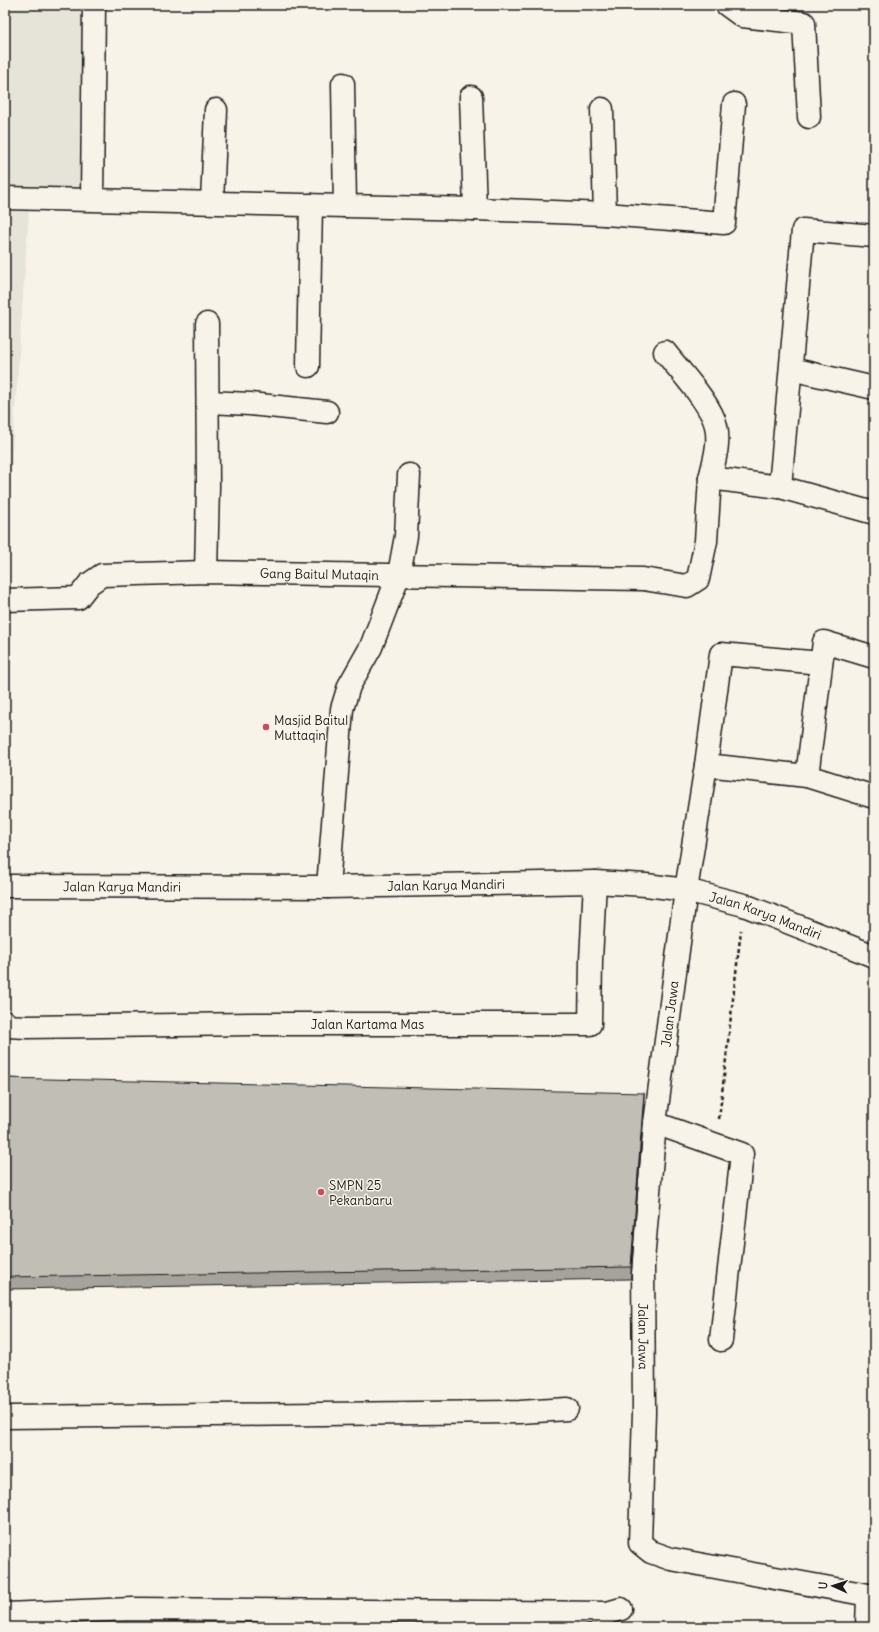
<svg xmlns="http://www.w3.org/2000/svg" width="879" height="1632" font-family="Delius,sans-serif">
	<rect width="100%" height="100%" fill="#f7f3e8"/>
	<filter id="ink" filterUnits="userSpaceOnUse"><feTurbulence type="fractalNoise" baseFrequency=".025" numOctaves="2"/><feDisplacementMap in="SourceGraphic" scale="8" xChannelSelector="R" yChannelSelector="G"/><feConvolveMatrix kernelMatrix="1 2 1 2 8 2 1 2 1" color-interpolation-filters="sRGB"/></filter>
	<g filter="url(#ink)">
		<path fill="#e6e3d9" d="M 5,5 L 93,5 L 93,194 L 30,196 L 5,554 Z"/>
		<g fill="none" stroke-linecap="round" stroke-linejoin="round">
			<g stroke="#1c1c1c" stroke-width="25">
				<g id="minor">
					<path d="M 727,5 L 742,16 L 804,23 L 809,117"/>
					<path d="M 343,84 L 345,206"/>
					<path d="M 471,97 L 475,209"/>
					<path d="M 602,109 L 605,214"/>
					<path d="M 5,198 L 475,209 L 605,214 L 724,223 L 734,104"/>
					<path d="M 92,199 L 94,5"/>
					<path d="M 212,202 L 216,110"/>
					<path d="M 665,352 C 679,370 712,405 716,426 C 720,443 714,462 710,478 L 780,487 L 874,513"/>
					<path d="M 308,366 L 311,205"/>
					<path d="M 791,369 L 874,388"/>
					<path d="M 208,402 L 250,404 L 327,412"/>
					<path d="M 780,487 L 803,230 L 874,236"/>
					<path d="M 206,572 L 208,486 L 207,324"/>
					<path id="s1" d="M 5,600 L 78,598 L 89,584 L 102,575 L 206,572 L 643,579 L 687,586 L 698,579 L 706,541 L 710,478"/>
					<path d="M 874,657 L 824,642 L 807,776 L 874,797"/>
					<path d="M 706,765 L 721,654 L 821,663"/>
					<path id="s2" d="M 807,776 L 706,765 L 686,890 L 655,1123 L 643,1261 L 644,1412 L 640,1543 L 651,1552 L 671,1559 L 874,1596"/>
					<path id="s3" d="M 5,886 L 328,887 L 595,882 L 646,885 L 686,890 L 744,905 L 874,956"/>
					<path d="M 328,887 L 342,709 L 349,686 L 371,647 L 399,574 L 406,536 L 409,475"/>
					<path id="s4" d="M 5,1022 L 7,1026 L 27,1027 L 252,1024 L 590,1024 L 591,960 L 595,882"/>
					<path d="M 655,1123 L 742,1154 L 721,1340"/>
					<path d="M 5,1417 L 520,1412 L 567,1409"/>
					<path d="M 5,1614 L 133,1609 L 607,1613 L 621,1609"/>
					<path d="M 867,1627 L 868,1595"/>
				</g>
			</g>
			<path stroke="#1c1c1c" stroke-width="2.5" stroke-dasharray="4 3" stroke-linecap="butt" d="M 719,1119 L 741,930"/>
			<use href="#minor" stroke="#f7f3e8" stroke-width="22"/>
		</g>
		<path fill="#a5a39c" stroke="#1c1c1c" d="M 5,1078 L 644,1105 L 631,1279 L 5,1289 Z"/>
		<path fill="#86857f" stroke="#1c1c1c" d="M 644,1093 L 644,1105 L 631,1279 L 631,1267 Z"/>
		<path fill="#c0beb5" stroke="#1c1c1c" d="M 5,1078 L 644,1093 L 631,1267 L 5,1277 Z"/>
	</g>
	<g fill="#d1495b" stroke="#f7f3e8" stroke-width="1.5">
		<circle cx="266" cy="727" r="4"/>
		<circle cx="321" cy="1192" r="4"/>
	</g>
	<g text-anchor="middle" dominant-baseline="central" stroke-width="3" stroke-linejoin="round" paint-order="stroke">
		<g font-size="13" fill="#1c1c1c" stroke="#f7f3e8">
			<text stroke="none"><textPath href="#s1" startOffset="324">Gang Baitul Mutaqin</textPath></text>
			<text stroke="none"><textPath href="#s3" startOffset="441">Jalan Karya Mandiri</textPath></text>
			<text stroke="none"><textPath href="#s3" startOffset="117">Jalan Karya Mandiri</textPath></text>
			<text stroke="none"><textPath href="#s3" startOffset="765">Jalan Karya Mandiri</textPath></text>
			<text transform="translate(670 1014) rotate(-83)">Jalan Jawa</text>
			<text stroke="none"><textPath href="#s4" startOffset="365">Jalan Kartama Mas</textPath></text>
			<text stroke="none"><textPath href="#s2" startOffset="677">Jalan Jawa</textPath></text>
		</g>
		<g font-size="13" fill="#1c1c1c" stroke="#f7f3e8" text-anchor="start">
			<text x="274" y="720">Masjid Baitul<tspan x="274" dy="15">Muttaqin</tspan></text>
			<text x="329" y="1185">SMPN 25<tspan x="329" dy="15">Pekanbaru</tspan></text>
		</g>
	</g>
	<rect width="879" height="1632" fill="none" stroke="#f7f3e8" stroke-width="20"/>
	<rect x="10" y="10" width="859" height="1612" fill="none" stroke="#1c1c1c" stroke-width="1.5" filter="url(#ink)"/>
	<g transform="translate(833 1586) rotate(273)" stroke="#f7f3e8" stroke-width="3" paint-order="stroke">
	<path d="M0-3L7 15L0 10L-7 15Z" fill="#1c1c1c"/>
	<text y="-6" font-size="11" font-weight="bold" text-anchor="middle" fill="#1c1c1c">U</text>
	</g>
</svg>
